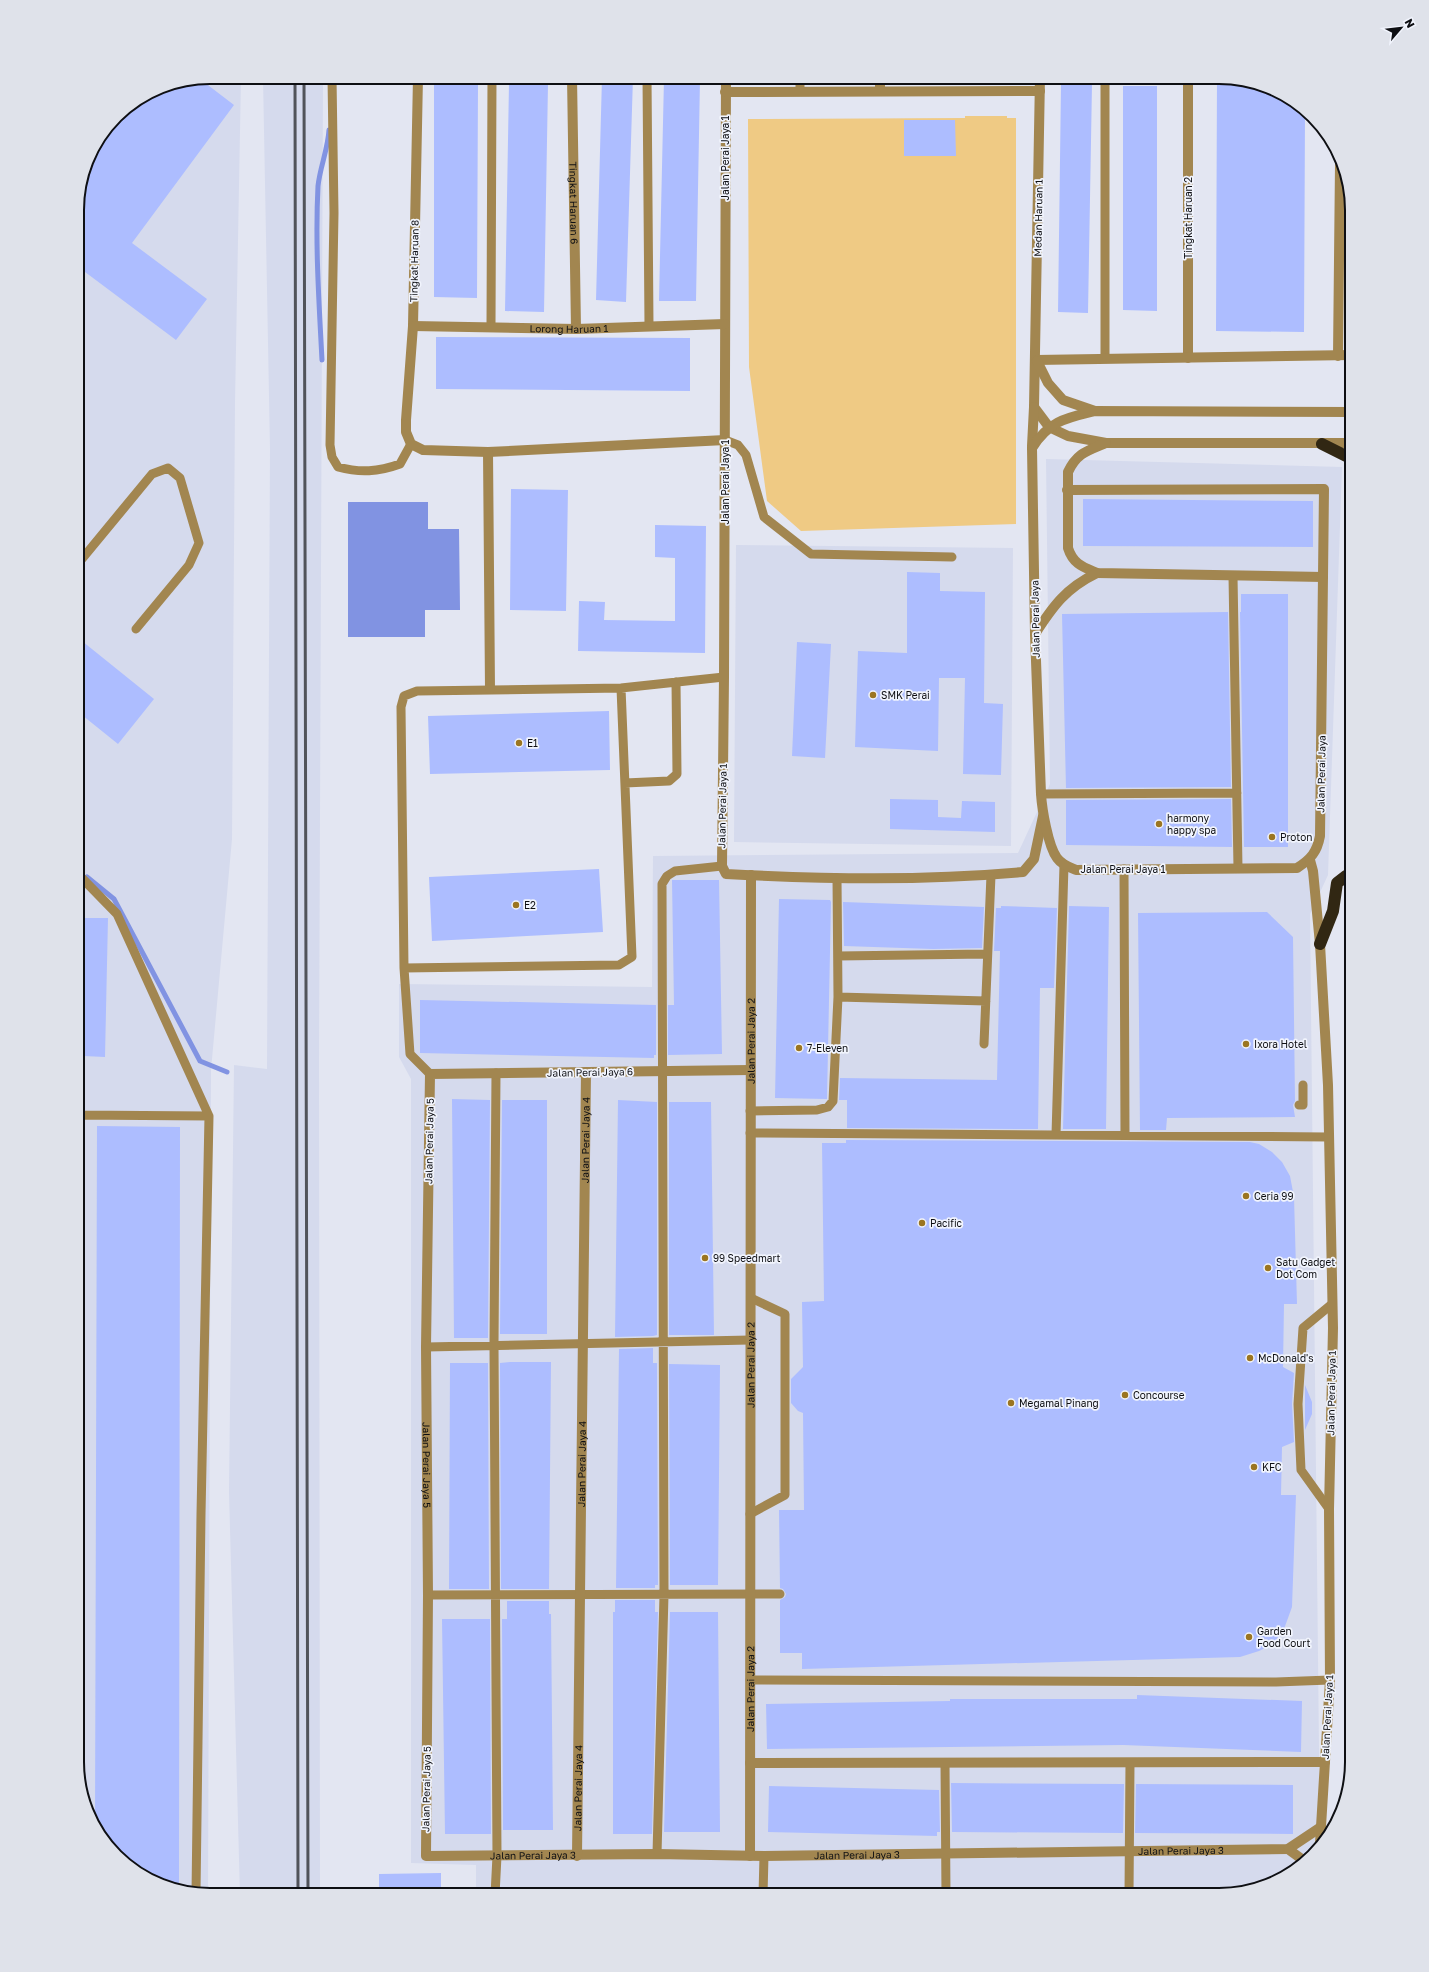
<svg xmlns="http://www.w3.org/2000/svg" width="1429" height="1972" font-family="'Golos Text',sans-serif">
	<rect width="100%" height="100%" fill="#e3e6f2"/>
	<path fill="#d5daed" d="M 210,77 L 241,77 L 235,403 L 232,839 L 211,1070 L 208,1895 L 202,1895 L 143,1877 L 95,1829 L 77,1762 L 77,201 L 91,151 L 122,110 L 159,87 Z
		M 263,77 L 323,77 L 319,1062 L 320,1895 L 240,1895 L 229,1492 L 234,1065 L 267,1069 L 270,449 Z
		M 1046,459 L 1342,467 L 1328,875 L 1310,914 L 1320,1842 L 1286,1877 L 1219,1895 L 476,1895 L 476,1865 L 411,1863 L 411,1079 L 399,1057 L 399,984 L 652,987 L 653,856 L 1018,853 L 1050,784 Z
		M 736,545 L 1013,548 L 1011,846 L 734,842 Z"/>
	<path fill="#efca84" d="M 965,116 L 1007,116 L 1007,118 L 1016,118 L 1016,524 L 801,531 L 767,501 L 749,367 L 748,119 L 965,118 Z"/>
	<path fill="#8193e2" d="M 348,502 L 428,502 L 428,529 L 459,529 L 460,610 L 425,610 L 425,637 L 348,637 Z"/>
	<g fill="none" stroke-linecap="round" stroke-linejoin="round">
		<path stroke="#8193e2" stroke-width="5" d="M 322,360 C 319,302 315,244 318,186 C 320,167 328,149 329,130
			M 87,877 L 114,899 L 200,1061 L 227,1072"/>
	</g>
	<path fill="#adbdff" d="M 602,77 L 633,77 L 626,302 L 596,300 Z
		M 1217,77 L 1227,77 L 1286,95 L 1305,114 L 1304,332 L 1216,331 Z
		M 664,78 L 700,79 L 696,301 L 659,301 Z
		M 200,79 L 234,105 L 132,243 L 207,299 L 176,340 L 77,266 L 77,201 L 91,151 L 122,110 L 159,87 Z
		M 509,83 L 548,84 L 544,312 L 505,311 Z
		M 434,84 L 478,84 L 477,298 L 434,297 Z
		M 1061,84 L 1092,84 L 1088,313 L 1058,312 Z
		M 1123,86 L 1157,86 L 1157,311 L 1123,310 Z
		M 904,120 L 955,120 L 956,156 L 904,156 Z
		M 436,337 L 690,338 L 690,391 L 436,389 Z
		M 511,489 L 568,490 L 566,611 L 510,610 Z
		M 1083,499 L 1313,501 L 1313,547 L 1083,546 Z
		M 655,525 L 706,526 L 705,653 L 578,651 L 579,601 L 605,602 L 604,620 L 675,621 L 675,558 L 655,557 Z
		M 907,572 L 940,573 L 940,591 L 985,592 L 984,703 L 1003,704 L 1001,775 L 963,774 L 965,678 L 939,678 L 938,751 L 855,747 L 858,651 L 907,653 Z
		M 1241,594 L 1288,594 L 1288,847 L 1244,847 L 1240,612 L 1241,612 Z
		M 1228,612 L 1231,787 L 1066,788 L 1062,614 Z
		M 77,637 L 154,699 L 118,744 L 77,711 Z
		M 797,642 L 831,644 L 825,758 L 792,756 Z
		M 609,711 L 610,770 L 430,774 L 428,716 Z
		M 890,799 L 938,800 L 938,817 L 961,818 L 962,801 L 995,802 L 995,832 L 890,829 Z
		M 1231,799 L 1232,847 L 1066,845 L 1066,800 Z
		M 599,869 L 603,932 L 432,941 L 429,877 Z
		M 672,880 L 719,880 L 722,1054 L 668,1055 L 668,1005 L 674,1005 Z
		M 779,899 L 830,900 L 831,902 L 827,1099 L 775,1098 Z
		M 843,902 L 984,907 L 982,948 L 933,949 L 844,946 Z
		M 1001,906 L 1057,908 L 1054,988 L 1040,988 L 1038,1129 L 847,1128 L 847,1100 L 839,1100 L 840,1078 L 997,1080 L 1000,951 L 994,951 L 996,908 L 1001,908 Z
		M 1069,906 L 1109,907 L 1106,1129 L 1063,1129 Z
		M 1267,912 L 1293,937 L 1295,1101 L 1293,1105 L 1295,1117 L 1167,1118 L 1166,1130 L 1140,1130 L 1138,913 Z
		M 84,918 L 108,918 L 105,1057 L 84,1056 L 82,1028 Z
		M 420,1000 L 656,1005 L 656,1055 L 654,1055 L 654,1058 L 420,1053 Z
		M 452,1099 L 490,1100 L 488,1338 L 454,1338 Z
		M 502,1100 L 547,1100 L 547,1334 L 500,1334 Z
		M 618,1100 L 657,1102 L 657,1335 L 653,1336 L 615,1337 Z
		M 669,1102 L 711,1102 L 714,1335 L 669,1335 Z
		M 97,1126 L 180,1127 L 179,1888 L 143,1877 L 95,1829 Z
		M 846,1140 L 1250,1142 L 1259,1144 L 1272,1152 L 1282,1162 L 1290,1176 L 1294,1197 L 1297,1304 L 1284,1304 L 1283,1367 L 1294,1373 L 1292,1404 L 1294,1442 L 1282,1447 L 1281,1495 L 1296,1495 L 1292,1607 L 1284,1629 L 1273,1644 L 1259,1651 L 1240,1657 L 802,1669 L 802,1653 L 780,1653 L 780,1600 L 785,1597 L 786,1594 L 783,1589 L 780,1588 L 779,1510 L 804,1510 L 803,1413 L 798,1411 L 791,1403 L 791,1379 L 803,1367 L 802,1302 L 824,1301 L 822,1143 L 846,1143 Z
		M 653,1348 L 653,1363 L 657,1363 L 658,1585 L 655,1585 L 655,1588 L 616,1588 L 619,1349 Z
		M 510,1362 L 551,1362 L 549,1589 L 501,1589 L 500,1363 Z
		M 450,1363 L 488,1363 L 489,1589 L 449,1589 Z
		M 669,1364 L 720,1365 L 718,1585 L 670,1585 Z
		M 1305,1385 L 1312,1402 L 1312,1414 L 1305,1430 Z
		M 615,1600 L 655,1600 L 655,1612 L 658,1612 L 652,1834 L 613,1834 L 613,1612 L 615,1612 Z
		M 507,1601 L 549,1601 L 549,1614 L 551,1614 L 553,1830 L 503,1830 L 502,1619 L 507,1619 Z
		M 670,1612 L 718,1612 L 720,1832 L 664,1832 Z
		M 442,1619 L 490,1619 L 491,1834 L 445,1834 Z
		M 1137,1695 L 1302,1701 L 1301,1752 L 1123,1745 L 767,1749 L 766,1704 L 950,1701 L 950,1699 L 1137,1699 Z
		M 951,1783 L 1124,1784 L 1123,1833 L 952,1832 Z
		M 1136,1784 L 1293,1785 L 1293,1834 L 1135,1833 Z
		M 769,1786 L 939,1790 L 940,1832 L 937,1832 L 937,1836 L 768,1832 Z
		M 441,1873 L 441,1895 L 379,1895 L 379,1874 Z"/>
	<g fill="none" stroke-linecap="round" stroke-linejoin="round">
		<path stroke="#a28650" stroke-width="9" d="M 332,77 L 334,213 L 330,445 L 332,457 L 338,467 C 360,473 378,472 400,464 L 411,444
			M 647,77 L 649,325
			M 1105,77 L 1105,358
			M 800,91 L 800,77
			M 491,326 L 492,77
			M 725,440 L 738,445 L 746,455 L 764,517 L 811,554 L 952,557
			M 77,565 L 152,474 L 168,468 L 180,478 L 199,543 L 189,565 L 136,629
			M 1233,576 L 1238,868
			M 625,783 L 669,781 L 677,774 L 676,682
			M 1041,794 L 1237,793
			M 1124,869 L 1125,1135
			M 77,873 L 117,914 L 209,1116
			M 838,956 L 986,954
			M 404,968 L 619,965 L 632,957 L 621,688
			M 838,997 L 986,1001
			M 984,1044 L 991,875
			M 430,1074 L 410,1054 L 404,968 L 401,707 L 404,696 L 417,691 L 621,688 L 724,677
			M 1299,1105 L 1303,1105 L 1303,1085
			M 750,1111 L 817,1110 L 828,1107 L 833,1101 L 838,997 L 837,878
			M 77,1115 L 209,1116 L 201,1514 L 196,1893
			M 750,1133 L 1328,1137
			M 1056,1135 L 1064,865
			M 77,1214 L 80,1115 L 77,1032
			M 426,1347 L 750,1340
			M 1329,1509 L 1301,1470 L 1298,1404 L 1303,1328 L 1332,1304
			M 750,1514 L 785,1495 L 785,1314 L 751,1298
			M 428,1595 L 780,1594
			M 750,1680 L 1276,1682 L 1330,1680
			M 945,1763 L 946,1895
			M 657,1854 L 664,1595 L 662,884 L 667,876 L 675,871 L 722,866
			M 495,1895 L 497,1856 L 494,1345 L 496,1073
			M 763,1895 L 764,1856
			M 1129,1895 L 1130,1763"/>
		<g stroke="#a28650" stroke-width="10">
			<path d="M 418,77 L 413,326 L 406,420 L 406,432 L 411,444 L 423,450 L 488,452 L 725,440"/>
			<path id="s1" d="M 572,77 L 576,329"/>
			<path d="M 726,77 L 724,677 L 722,866 L 726,874 C 825,879 924,881 1023,872 L 1034,859 L 1043,816"/>
			<path d="M 880,77 L 880,91"/>
			<path d="M 1040,77 L 1034,407 L 1049,427 L 1068,436 L 1106,443 L 1352,443"/>
			<path d="M 725,92 L 1040,91"/>
			<path id="s2" d="M 413,326 L 576,329 L 725,324"/>
			<path d="M 1338,356 L 1340,164"/>
			<path d="M 1188,358 L 1188,77"/>
			<path d="M 1036,360 L 1352,355"/>
			<path d="M 1037,361 L 1048,383 L 1063,400 L 1095,411"/>
			<path d="M 1106,443 C 1087,451 1077,453 1068,472 L 1068,548 C 1073,564 1083,567 1097,573 L 1323,577"/>
			<path d="M 1032,446 L 1034,407"/>
			<path d="M 488,452 L 490,689"/>
			<path d="M 1067,490 L 1324,489 L 1320,836 C 1317,852 1311,859 1297,868 L 1076,870 C 1069,867 1062,865 1057,858 C 1048,846 1042,809 1041,794 L 1035,634 L 1032,448 C 1049,421 1066,418 1095,411 L 1352,412"/>
			<path d="M 1035,634 C 1053,606 1066,588 1097,573"/>
			<path d="M 1310,860 L 1313,871 L 1320,944 L 1328,1085 L 1333,1328 L 1329,1509 L 1330,1680 L 1320,1843"/>
			<path id="s3" d="M 750,1070 L 430,1074 L 426,1347 L 428,1595 L 426,1856 L 657,1854 L 764,1856 L 1288,1849 L 1321,1827"/>
			<path d="M 750,1763 L 1325,1762"/>
			<path d="M 1288,1849 L 1303,1860"/>
			<path id="s4" d="M 577,1856 L 586,1072"/>
			<path id="s5" d="M 750,1856 L 751,875"/>
		</g>
		<path stroke="#312713" stroke-width="12" d="M 1322,444 L 1352,459
			M 1320,944 L 1333,911 L 1337,883 L 1346,876 L 1352,876"/>
		<path stroke="#51535a" stroke-width="3" d="M 295,77 L 298,1895
			M 304,77 L 308,1895"/>
	</g>
	<g fill="#9b7521" stroke="#f1f4fd" stroke-width="1.5">
		<circle cx="873" cy="695" r="4"/>
		<circle cx="519" cy="743" r="4"/>
		<circle cx="1159" cy="824" r="4"/>
		<circle cx="1272" cy="837" r="4"/>
		<circle cx="516" cy="905" r="4"/>
		<circle cx="1246" cy="1044" r="4"/>
		<circle cx="799" cy="1048" r="4"/>
		<circle cx="1246" cy="1196" r="4"/>
		<circle cx="922" cy="1223" r="4"/>
		<circle cx="705" cy="1258" r="4"/>
		<circle cx="1268" cy="1268" r="4"/>
		<circle cx="1250" cy="1358" r="4"/>
		<circle cx="1125" cy="1395" r="4"/>
		<circle cx="1011" cy="1403" r="4"/>
		<circle cx="1254" cy="1467" r="4"/>
		<circle cx="1249" cy="1637" r="4"/>
	</g>
	<g text-anchor="middle" dominant-baseline="central" stroke-width="3.5" stroke-linejoin="round" paint-order="stroke">
		<g font-size="10" fill="#0e0f13" stroke="#f1f4fd">
			<text transform="translate(725 158) rotate(-90)">Jalan Perai Jaya 1</text>
			<text stroke="none"><textPath href="#s1" startOffset="126">Tingkat Haruan 6</textPath></text>
			<text transform="translate(1038 218) rotate(-89)">Medan Haruan 1</text>
			<text transform="translate(1188 218) rotate(-90)">Tingkat Haruan 2</text>
			<text transform="translate(414 261) rotate(-89)">Tingkat Haruan 8</text>
			<text stroke="none"><textPath href="#s2" startOffset="156">Lorong Haruan 1</textPath></text>
			<text transform="translate(725 482) rotate(-90)">Jalan Perai Jaya 1</text>
			<text transform="translate(1035 619) rotate(-91)">Jalan Perai Jaya</text>
			<text transform="translate(1321 774) rotate(-89)">Jalan Perai Jaya</text>
			<text transform="translate(722 806) rotate(-89)">Jalan Perai Jaya 1</text>
			<text x="1123" y="869">Jalan Perai Jaya 1</text>
			<text stroke="none"><textPath href="#s5" startOffset="815">Jalan Perai Jaya 2</textPath></text>
			<text transform="translate(590 1072) rotate(-1)">Jalan Perai Jaya 6</text>
			<text stroke="none"><textPath href="#s4" startOffset="716">Jalan Perai Jaya 4</textPath></text>
			<text transform="translate(429 1141) rotate(-89)">Jalan Perai Jaya 5</text>
			<text stroke="none"><textPath href="#s5" startOffset="491">Jalan Perai Jaya 2</textPath></text>
			<text transform="translate(1331 1393) rotate(-89)">Jalan Perai Jaya 1</text>
			<text stroke="none"><textPath href="#s4" startOffset="392">Jalan Perai Jaya 4</textPath></text>
			<text stroke="none"><textPath href="#s3" startOffset="711">Jalan Perai Jaya 5</textPath></text>
			<text stroke="none"><textPath href="#s5" startOffset="167">Jalan Perai Jaya 2</textPath></text>
			<text transform="translate(1327 1717) rotate(-87)">Jalan Perai Jaya 1</text>
			<text stroke="none"><textPath href="#s4" startOffset="68">Jalan Perai Jaya 4</textPath></text>
			<text transform="translate(426 1789) rotate(-89)">Jalan Perai Jaya 5</text>
			<text stroke="none"><textPath href="#s3" startOffset="1857">Jalan Perai Jaya 3</textPath></text>
			<text stroke="none"><textPath href="#s3" startOffset="1533">Jalan Perai Jaya 3</textPath></text>
			<text stroke="none"><textPath href="#s3" startOffset="1209">Jalan Perai Jaya 3</textPath></text>
		</g>
		<g font-size="10" fill="#0e0f13" stroke="#f1f4fd" text-anchor="start">
			<text x="881" y="695">SMK Perai</text>
			<text x="527" y="743">E1</text>
			<text x="1167" y="818">harmony<tspan x="1167" dy="12">happy spa</tspan></text>
			<text x="1280" y="837">Proton</text>
			<text x="524" y="905">E2</text>
			<text x="1254" y="1044">Ixora Hotel</text>
			<text x="807" y="1048">7-Eleven</text>
			<text x="1254" y="1196">Ceria 99</text>
			<text x="930" y="1223">Pacific</text>
			<text x="713" y="1258">99 Speedmart</text>
			<text x="1276" y="1262">Satu Gadget<tspan x="1276" dy="12">Dot Com</tspan></text>
			<text x="1258" y="1358">McDonald's</text>
			<text x="1133" y="1395">Concourse</text>
			<text x="1019" y="1403">Megamal Pinang</text>
			<text x="1262" y="1467">KFC</text>
			<text x="1257" y="1631">Garden<tspan x="1257" dy="12">Food Court</tspan></text>
		</g>
	</g>
	<path d="M0 0H1429V1972H0ZM210 84H1219A126 126 0 0 1 1345 210V1762A126 126 0 0 1 1219 1888H210A126 126 0 0 1 84 1762V210A126 126 0 0 1 210 84Z" fill="#dfe2ea" fill-rule="evenodd"/>
	<path fill="none" stroke="#0e0f13" stroke-width="2" d="M210 84H1219A126 126 0 0 1 1345 210V1762A126 126 0 0 1 1219 1888H210A126 126 0 0 1 84 1762V210A126 126 0 0 1 210 84Z"/>
	<g transform="translate(1401 28) rotate(62)" stroke="#f1f4fd" stroke-width="3" paint-order="stroke">
	<path d="M0-3L7 15L0 10L-7 15Z" fill="#0e0f13"/>
	<text y="-6" font-size="11" font-weight="bold" text-anchor="middle" fill="#0e0f13">N</text>
	</g>
</svg>
